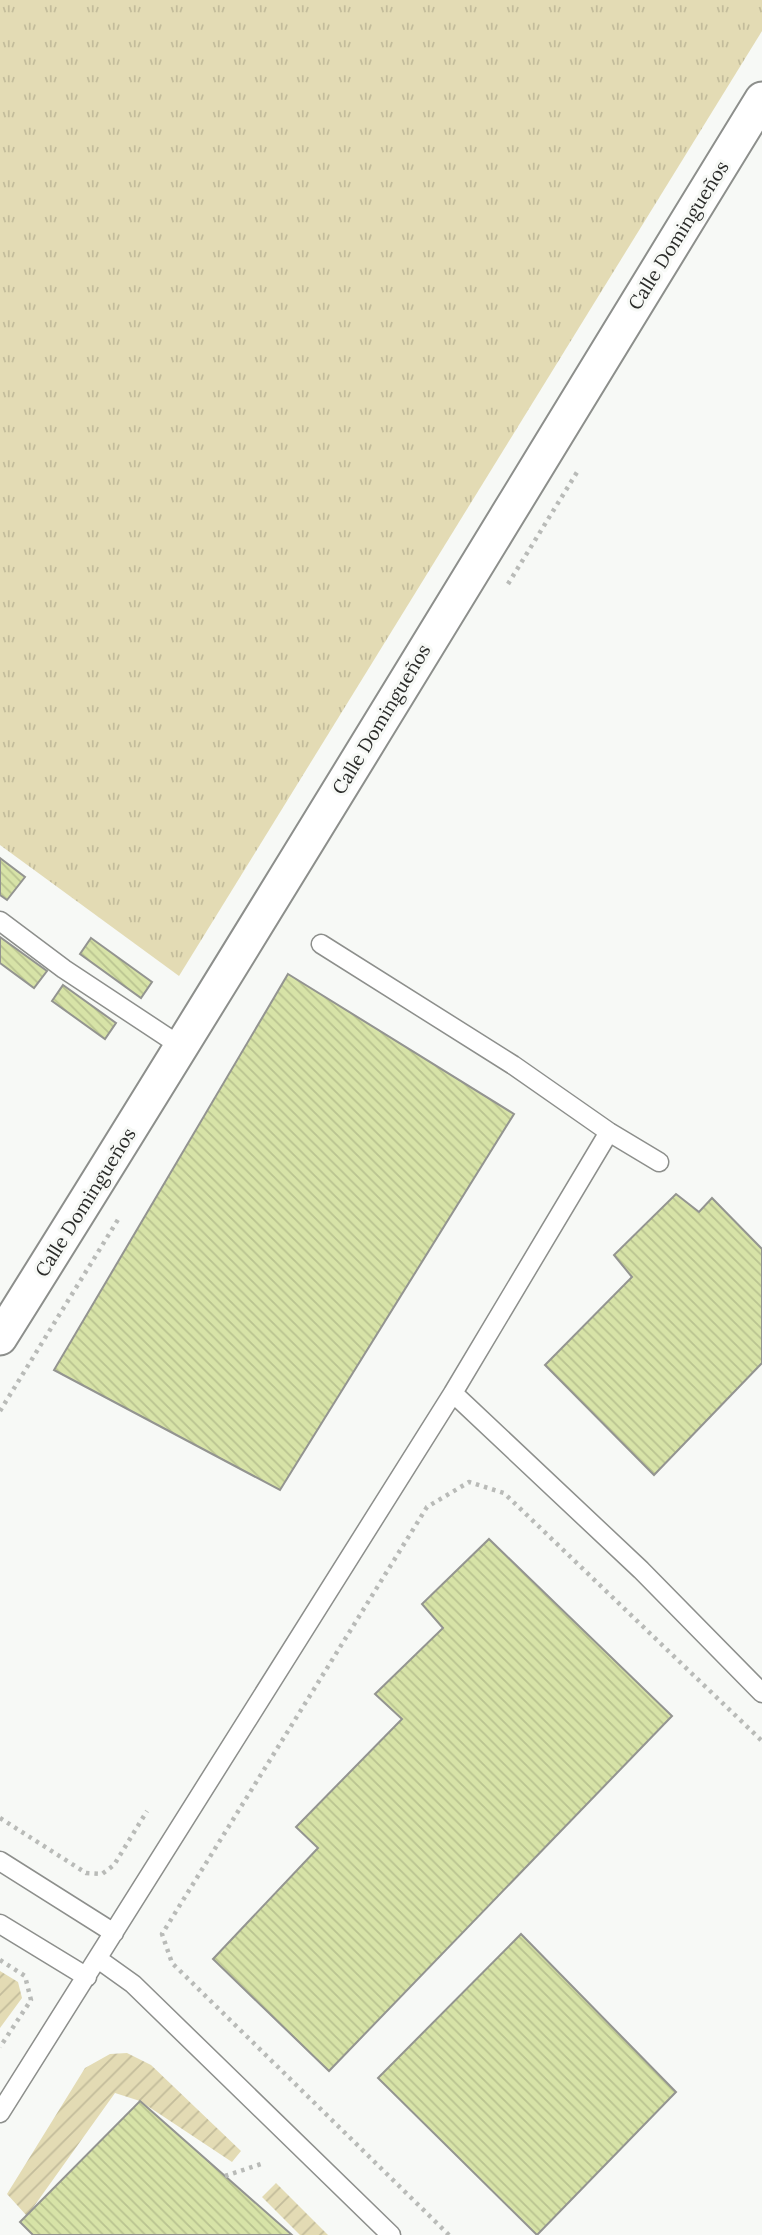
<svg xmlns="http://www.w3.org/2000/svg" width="762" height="2235" font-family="Lora,serif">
	<defs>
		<pattern id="grass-tufts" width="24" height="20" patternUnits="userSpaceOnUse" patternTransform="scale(1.75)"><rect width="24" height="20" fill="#e3dbb4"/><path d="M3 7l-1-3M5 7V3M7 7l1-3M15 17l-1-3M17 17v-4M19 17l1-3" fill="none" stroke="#c3bc9b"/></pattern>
		<pattern id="garden-furrows" width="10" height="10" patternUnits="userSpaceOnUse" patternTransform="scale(1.75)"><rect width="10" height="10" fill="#e3dbb4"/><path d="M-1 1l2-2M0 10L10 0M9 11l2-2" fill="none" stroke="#c3bc9b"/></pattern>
		<pattern id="building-back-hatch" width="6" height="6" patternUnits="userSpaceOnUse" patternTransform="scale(1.75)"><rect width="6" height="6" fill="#d7e3a7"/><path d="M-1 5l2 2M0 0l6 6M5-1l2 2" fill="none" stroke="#b9c390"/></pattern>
	</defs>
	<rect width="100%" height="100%" fill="#f7f9f6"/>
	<path fill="url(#grass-tufts)" d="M 0,0 L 762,0 L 762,31 L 179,976 L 0,845 Z"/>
	<path fill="url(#garden-furrows)" d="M 0,1971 L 18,1982 L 22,1998 L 0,2028 Z
		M 127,2053 L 151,2065 L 241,2151 L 232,2162 L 140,2101 L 115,2093 L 27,2216 L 7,2194 L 85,2068 L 110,2054 Z
		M 276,2183 L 328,2235 L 300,2235 L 262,2197 Z"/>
	<path fill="url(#building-back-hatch)" stroke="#939490" stroke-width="2" d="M 0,858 L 25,877 L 7,900 L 0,895 Z
		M 0,937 L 47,971 L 34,988 L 0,963 Z
		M 91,938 L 152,982 L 141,998 L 80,954 Z
		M 288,974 L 514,1114 L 280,1490 L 54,1370 Z
		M 63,985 L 116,1023 L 105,1039 L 52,1001 Z
		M 676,1194 L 699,1212 L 712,1198 L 762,1249 L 762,1363 L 654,1475 L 545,1365 L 632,1277 L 614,1255 Z
		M 489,1539 L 672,1716 L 329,2071 L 213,1959 L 318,1848 L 296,1827 L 402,1719 L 375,1694 L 443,1628 L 422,1604 Z
		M 521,1934 L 676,2092 L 537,2235 L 378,2078 Z
		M 140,2101 L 225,2176 L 292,2235 L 33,2235 L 20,2222 Z"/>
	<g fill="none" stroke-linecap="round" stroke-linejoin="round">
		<g stroke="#8d8f8c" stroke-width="21">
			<path id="service" d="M 0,921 L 64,969 L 182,1047
				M 321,944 L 513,1065 L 609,1132 L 659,1162
				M 453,1393 L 641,1570 L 762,1693
				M 0,1861 L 114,1933
				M 0,1924 L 87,1977
				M 98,1959 L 133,1984 L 391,2235
				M 0,2113 L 453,1393 L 609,1132"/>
		</g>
		<g stroke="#8d8f8c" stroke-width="37">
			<path id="minor" d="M 0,1338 C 258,927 508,512 762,99"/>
		</g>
		<path stroke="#b9bbb8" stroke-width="4.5" stroke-dasharray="3.5 5" stroke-linecap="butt" d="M 508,584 L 579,469
			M 0,1411 L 119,1218
			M 0,1818 L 86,1873 L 102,1874 L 114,1865 L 147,1811
			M 0,1960 L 25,1976 L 31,2000 L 0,2047
			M 225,2176 L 264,2163
			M 449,2235 L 172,1963 L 162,1934 L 427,1507 L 469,1482 L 504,1493 L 762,1741"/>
		<use href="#service" stroke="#fff" stroke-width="18"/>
		<use href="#minor" stroke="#fff" stroke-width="33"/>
	</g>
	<g text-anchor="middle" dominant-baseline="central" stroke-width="6" stroke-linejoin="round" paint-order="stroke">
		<g font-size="19" fill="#2b2c2a" stroke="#f7f9f6">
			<text transform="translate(678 235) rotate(-58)">Calle Domingueños</text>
			<text transform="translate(381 719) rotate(-59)">Calle Domingueños</text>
			<text transform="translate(85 1202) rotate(-58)">Calle Domingueños</text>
		</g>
	</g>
</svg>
